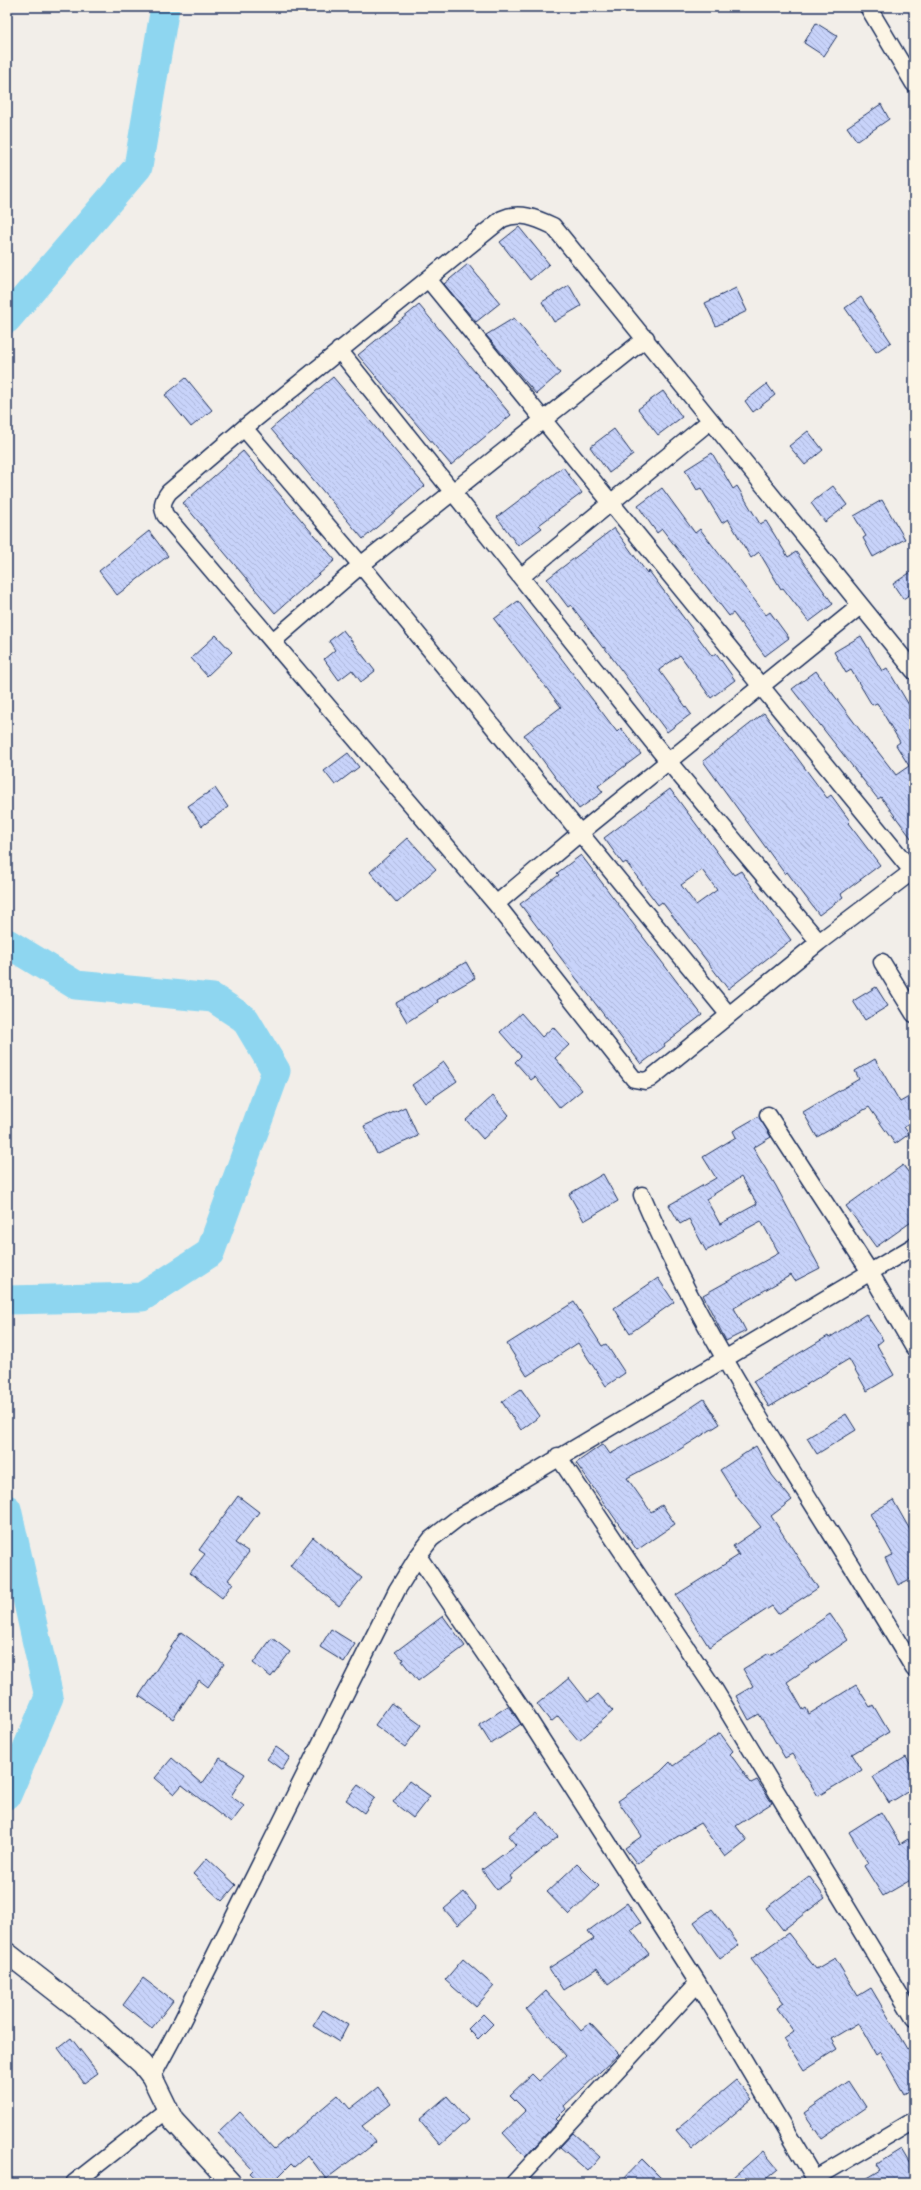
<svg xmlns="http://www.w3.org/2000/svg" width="921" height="2190" font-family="'Architects Daughter',sans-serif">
	<defs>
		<pattern id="building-back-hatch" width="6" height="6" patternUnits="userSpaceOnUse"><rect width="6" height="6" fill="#c8d3fa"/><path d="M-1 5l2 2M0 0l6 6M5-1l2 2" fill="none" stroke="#abb5d9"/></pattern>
	</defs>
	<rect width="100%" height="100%" fill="#f2eee9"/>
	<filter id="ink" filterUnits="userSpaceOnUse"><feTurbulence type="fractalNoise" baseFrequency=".025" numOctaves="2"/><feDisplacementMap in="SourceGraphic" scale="8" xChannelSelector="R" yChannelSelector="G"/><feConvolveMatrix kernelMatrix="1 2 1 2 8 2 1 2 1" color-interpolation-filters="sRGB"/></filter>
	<g filter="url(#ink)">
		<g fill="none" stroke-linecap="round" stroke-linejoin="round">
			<path stroke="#8ed6f0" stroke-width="29" d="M 7,319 L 138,167 L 165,7
				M 7,943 L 76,985 L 213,998 L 245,1019 L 276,1071 L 210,1253 L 142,1297 L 7,1300
				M 7,1509 L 49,1697 L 7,1795"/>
		</g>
		<path fill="url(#building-back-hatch)" stroke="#1b2f5e" fill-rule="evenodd" d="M 816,23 L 837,36 L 824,56 L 804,43 Z
			M 881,104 L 889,119 L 857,141 L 847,127 Z
			M 519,227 L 549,264 L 530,280 L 500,242 Z
			M 468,264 L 500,303 L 476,322 L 444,284 Z
			M 569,285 L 581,306 L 554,322 L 542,302 Z
			M 736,288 L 747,311 L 716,326 L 705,303 Z
			M 861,297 L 891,342 L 876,352 L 845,308 Z
			M 419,305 L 511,415 L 451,465 L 358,355 Z
			M 514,318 L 560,373 L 536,394 L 486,335 Z
			M 333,377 L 425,486 L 363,539 L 271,429 Z
			M 186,378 L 212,410 L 191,427 L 165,395 Z
			M 767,384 L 775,395 L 753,412 L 745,401 Z
			M 663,391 L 682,417 L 658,435 L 638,409 Z
			M 614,429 L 633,455 L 609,473 L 590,447 Z
			M 808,431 L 823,450 L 805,465 L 789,446 Z
			M 243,451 L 335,560 L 275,613 L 183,503 Z
			M 712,453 L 733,489 L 737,486 L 760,524 L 766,521 L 788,557 L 796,552 L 833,604 L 809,622 L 783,588 L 781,589 L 759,552 L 751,558 L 728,519 L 722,523 L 701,488 L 697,490 L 685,470 Z
			M 563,467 L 582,493 L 539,525 L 542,528 L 518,546 L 497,517 Z
			M 833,486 L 847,505 L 825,522 L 811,503 Z
			M 662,488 L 695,533 L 700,529 L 766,615 L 770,612 L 789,638 L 765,656 L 733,613 L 729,616 L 662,529 L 657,533 L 638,506 Z
			M 882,500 L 905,539 L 873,557 L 863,538 L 866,536 L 854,516 Z
			M 614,528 L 647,573 L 649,571 L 712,656 L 716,653 L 735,680 L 711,698 L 680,655 L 659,670 L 691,714 L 667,732 L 604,647 L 603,648 L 571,605 L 568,607 L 547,579 Z
			M 149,531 L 168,556 L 117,595 L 99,571 Z
			M 914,570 L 914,592 L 903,599 L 893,584 Z
			M 518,601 L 617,732 L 621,728 L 641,754 L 598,786 L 603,792 L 579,809 L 524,735 L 561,707 L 494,619 Z
			M 343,630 L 375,671 L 361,682 L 352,670 L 339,680 L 324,659 L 335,650 L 329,641 Z
			M 216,635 L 232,652 L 207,676 L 191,658 Z
			M 861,636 L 882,671 L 887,668 L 909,705 L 914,702 L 914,842 L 881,797 L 878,799 L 792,689 L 816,671 L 871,745 L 872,744 L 896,775 L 909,766 L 896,745 L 900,742 L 877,703 L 872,705 L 851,670 L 846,673 L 834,652 Z
			M 764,713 L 827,798 L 831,795 L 850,821 L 848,823 L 880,865 L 841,894 L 843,897 L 819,915 L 787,872 L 785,874 L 703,761 Z
			M 348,753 L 359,767 L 335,785 L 324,771 Z
			M 215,788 L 228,807 L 202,826 L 188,806 Z
			M 670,789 L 734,875 L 741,871 L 791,940 L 728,989 L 662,902 L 658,905 L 626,862 L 623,864 L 604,838 ZM 702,870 L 717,890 L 696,905 L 681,885 Z
			M 408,838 L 436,869 L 397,903 L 370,872 Z
			M 581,855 L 702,1015 L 664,1044 L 665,1046 L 641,1064 L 520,904 L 559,875 L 557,873 Z
			M 466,962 L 475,978 L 437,1000 L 438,1002 L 407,1022 L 396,1003 Z
			M 876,987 L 888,1006 L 865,1020 L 853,1001 Z
			M 521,1013 L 542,1037 L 553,1027 L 569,1045 L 555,1058 L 582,1090 L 560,1108 L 535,1077 L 531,1080 L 515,1062 L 521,1056 L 500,1032 Z
			M 875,1059 L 900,1102 L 914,1094 L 914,1122 L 904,1127 L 909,1134 L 895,1144 L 869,1107 L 817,1137 L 803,1112 L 859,1079 L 855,1071 Z
			M 444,1062 L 457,1081 L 425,1103 L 412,1085 Z
			M 493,1096 L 509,1115 L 483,1139 L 466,1120 Z
			M 405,1107 L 418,1136 L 377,1154 L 364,1126 Z
			M 759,1116 L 771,1137 L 753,1148 L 776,1186 L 820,1268 L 795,1281 L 791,1275 L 734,1308 L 746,1331 L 726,1341 L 703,1295 L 779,1253 L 761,1221 L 706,1251 L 689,1219 L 680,1224 L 669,1205 L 716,1178 L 703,1157 L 736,1137 L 733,1131 ZM 741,1177 L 757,1204 L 720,1224 L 706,1199 Z
			M 903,1165 L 914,1180 L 914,1220 L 876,1247 L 846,1206 Z
			M 603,1174 L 618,1201 L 584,1221 L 569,1194 Z
			M 658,1278 L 674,1302 L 630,1333 L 614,1308 Z
			M 574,1302 L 602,1346 L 606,1344 L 625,1373 L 606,1386 L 578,1343 L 527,1376 L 507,1344 Z
			M 866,1314 L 883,1340 L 877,1345 L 894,1375 L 867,1391 L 849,1359 L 769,1407 L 753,1381 L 828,1336 L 829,1338 Z
			M 521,1389 L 540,1416 L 521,1430 L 502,1402 Z
			M 704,1399 L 720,1424 L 674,1453 L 627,1478 L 651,1512 L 662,1505 L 675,1524 L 637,1550 L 576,1463 L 603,1444 L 610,1454 L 671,1421 Z
			M 846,1414 L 856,1430 L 817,1454 L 807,1438 Z
			M 756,1446 L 772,1475 L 792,1500 L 771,1516 L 818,1588 L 778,1614 L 772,1606 L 709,1647 L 676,1595 L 739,1555 L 733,1546 L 761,1527 L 737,1497 L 720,1470 Z
			M 238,1496 L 259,1512 L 235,1543 L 249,1552 L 228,1580 L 233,1583 L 222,1598 L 190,1573 L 205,1554 L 199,1550 Z
			M 893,1500 L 914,1537 L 914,1577 L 898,1585 L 885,1558 L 893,1555 L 870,1514 Z
			M 313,1537 L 362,1578 L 339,1606 L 290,1566 Z
			M 830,1614 L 848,1640 L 787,1682 L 803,1710 L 806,1708 L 809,1714 L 856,1685 L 870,1707 L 873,1705 L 889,1732 L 852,1754 L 862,1770 L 818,1796 L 792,1754 L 785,1758 L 759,1714 L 749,1720 L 736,1696 L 753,1686 L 743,1669 L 769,1653 L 770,1655 Z
			M 443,1616 L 465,1646 L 418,1681 L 402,1661 L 403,1659 L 395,1652 Z
			M 331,1629 L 355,1644 L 344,1662 L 320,1647 Z
			M 181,1632 L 224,1664 L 208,1687 L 199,1680 L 173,1719 L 139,1696 Z
			M 272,1638 L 290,1652 L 271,1677 L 253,1663 Z
			M 569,1678 L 588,1702 L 598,1694 L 613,1711 L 579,1741 L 558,1716 L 551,1722 L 537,1704 Z
			M 391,1703 L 421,1725 L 405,1747 L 375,1725 Z
			M 508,1706 L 521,1724 L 491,1744 L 479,1725 Z
			M 720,1733 L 733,1751 L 730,1754 L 751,1783 L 757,1780 L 772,1803 L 736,1826 L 747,1840 L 725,1857 L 700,1823 L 655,1850 L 637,1864 L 625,1848 L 642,1836 L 618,1801 L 660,1772 L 670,1762 L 673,1766 Z
			M 276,1747 L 290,1757 L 282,1770 L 267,1759 Z
			M 906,1757 L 914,1771 L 914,1788 L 889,1803 L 873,1777 Z
			M 172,1758 L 202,1784 L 220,1758 L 245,1774 L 231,1796 L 244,1806 L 231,1823 L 182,1785 L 174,1794 L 155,1778 Z
			M 409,1781 L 430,1796 L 413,1818 L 393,1802 Z
			M 358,1785 L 375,1797 L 364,1813 L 346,1800 Z
			M 537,1812 L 558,1837 L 510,1876 L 512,1879 L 497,1890 L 482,1870 L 516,1845 L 508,1836 Z
			M 881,1812 L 900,1844 L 908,1839 L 914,1850 L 914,1878 L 883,1896 L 864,1866 L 868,1863 L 849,1832 Z
			M 207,1858 L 236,1885 L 222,1901 L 193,1874 Z
			M 577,1864 L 599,1886 L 569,1915 L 547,1892 Z
			M 809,1876 L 825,1898 L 783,1930 L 766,1908 Z
			M 464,1892 L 477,1908 L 458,1925 L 444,1909 Z
			M 627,1903 L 641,1923 L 631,1930 L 649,1954 L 608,1984 L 597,1968 L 563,1990 L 549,1968 L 594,1939 L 588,1931 Z
			M 712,1909 L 739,1945 L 720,1959 L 694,1922 Z
			M 788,1933 L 816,1969 L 835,1958 L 858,1996 L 871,1988 L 907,2049 L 914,2045 L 914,2088 L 904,2094 L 880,2052 L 876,2055 L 858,2023 L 831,2039 L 837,2049 L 804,2070 L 784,2039 L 794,2032 L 777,2008 L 784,2003 L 751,1959 Z
			M 463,1959 L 494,1986 L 476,2007 L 445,1980 Z
			M 143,1978 L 173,2001 L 152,2028 L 123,2005 Z
			M 546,1991 L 581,2031 L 590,2023 L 619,2054 L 564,2106 L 566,2109 L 556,2119 L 558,2121 L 525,2157 L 503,2133 L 526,2111 L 510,2095 L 532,2074 L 539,2081 L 566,2056 L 526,2009 Z
			M 323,2010 L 348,2025 L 339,2042 L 313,2026 Z
			M 483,2014 L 493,2024 L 478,2039 L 468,2029 Z
			M 71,2038 L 98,2073 L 84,2083 L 58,2048 Z
			M 736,2080 L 752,2099 L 692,2149 L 676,2130 Z
			M 849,2081 L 866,2107 L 821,2138 L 804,2113 Z
			M 378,2087 L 391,2104 L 362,2126 L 376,2142 L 360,2155 L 359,2154 L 326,2179 L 308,2155 L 294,2167 L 291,2164 L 272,2183 L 261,2183 L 250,2173 L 253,2170 L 218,2133 L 240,2112 L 274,2149 L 338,2095 L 350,2109 Z
			M 447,2096 L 468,2120 L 440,2145 L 419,2120 Z
			M 573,2133 L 600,2157 L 588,2171 L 560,2147 Z
			M 901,2149 L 914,2171 L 914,2183 L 859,2183 L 881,2170 L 877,2164 Z
			M 763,2151 L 778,2169 L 761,2183 L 726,2183 Z
			M 642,2159 L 666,2183 L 619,2183 Z"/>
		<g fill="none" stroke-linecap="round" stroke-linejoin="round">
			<g stroke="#1b2f5e" stroke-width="19">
				<path id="minor" d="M 868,7 L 914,84
					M 428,279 L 912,871
					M 339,350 L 668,761 L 819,942
					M 244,428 L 361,565 L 728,1014
					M 522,576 L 710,421
					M 273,641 L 361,565 L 646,338
					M 914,671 L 553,226 C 536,218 520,211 502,219 L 244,428 L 169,492 C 163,500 161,505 165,515 L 496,904 L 634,1079 L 645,1081 L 650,1079 L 819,942 L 914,870
					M 496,904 L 580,833 L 860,606
					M 882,962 L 914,1014
					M 768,1115 L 870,1272 L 914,1348
					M 642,1195 C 714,1363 822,1512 914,1669
					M 558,1456 L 713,1687 L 914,2018
					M 418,1556 L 520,1706 L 698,1983 L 817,2183
					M 152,2077 L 182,2021 L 397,1590 L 418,1556 L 431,1539 L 458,1518 L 914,1246
					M 814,2179 L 914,2120
					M 74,2183 L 167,2110
					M 514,2183 L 698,1983"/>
			</g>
			<g stroke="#1b2f5e" stroke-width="23">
				<path id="tertiary" d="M 7,1953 L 98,2024 L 142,2064 L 152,2077 L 173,2120 L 231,2183"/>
			</g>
			<use href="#minor" stroke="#fcf5e5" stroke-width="16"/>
			<use href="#tertiary" stroke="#fcf5e5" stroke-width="20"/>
		</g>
	</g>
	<rect width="921" height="2190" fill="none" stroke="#fcf5e5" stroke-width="24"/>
	<rect x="12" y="12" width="897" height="2166" fill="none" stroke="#1b2f5e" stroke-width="1.5" filter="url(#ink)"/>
</svg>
